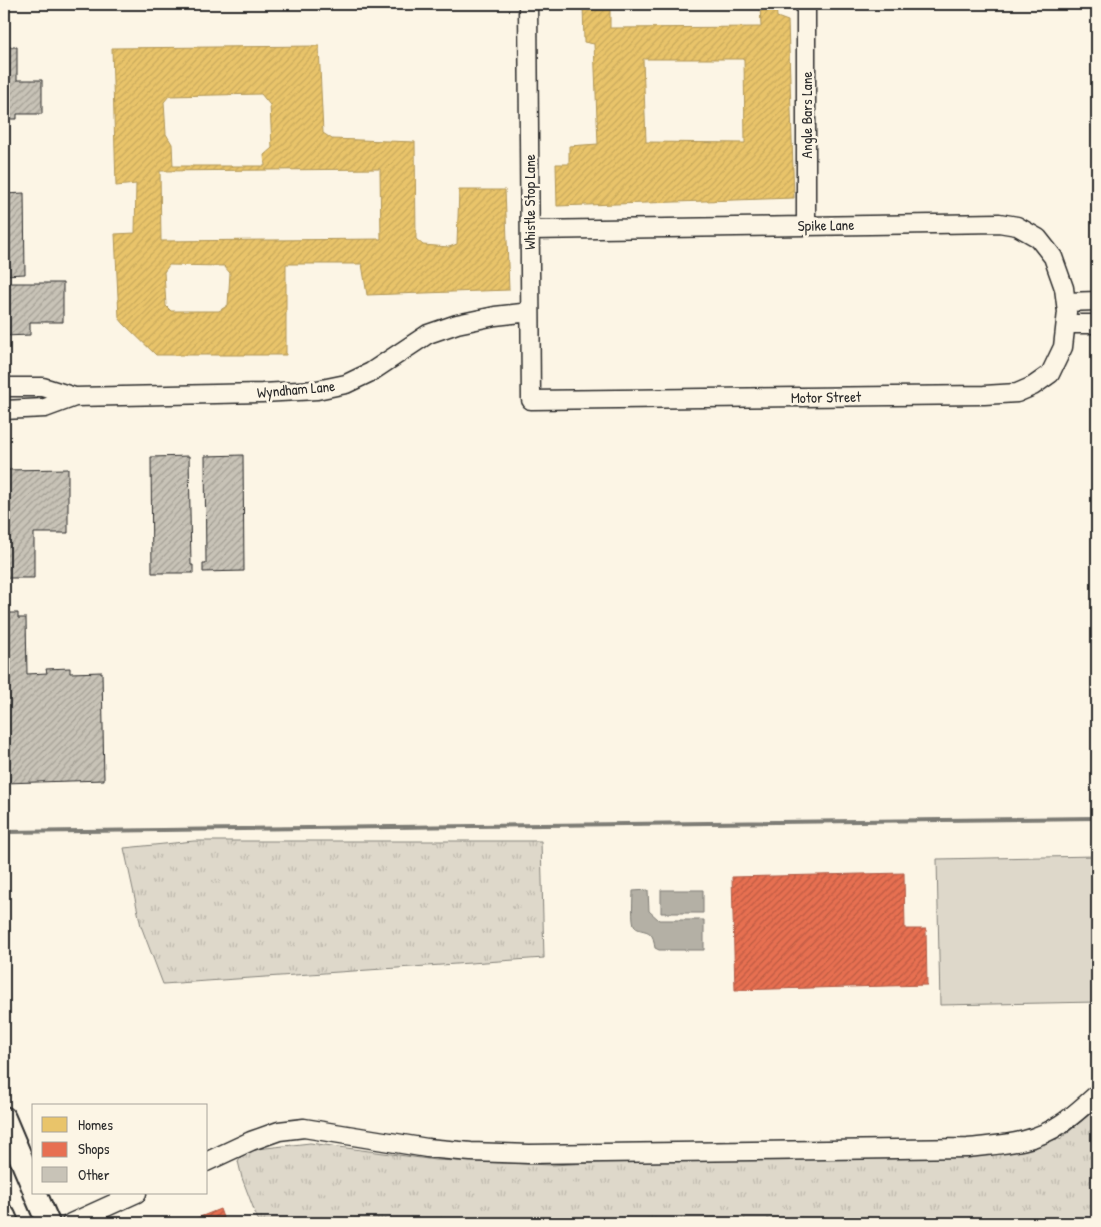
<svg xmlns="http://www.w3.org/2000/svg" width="1101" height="1227" font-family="'Patrick Hand',sans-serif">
	<defs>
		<pattern id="grass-tufts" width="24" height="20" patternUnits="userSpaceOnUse" patternTransform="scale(1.25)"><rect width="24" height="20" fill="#ded8ca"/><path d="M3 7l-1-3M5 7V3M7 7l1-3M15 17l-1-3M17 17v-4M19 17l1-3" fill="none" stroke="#bfbaae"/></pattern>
		<pattern id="homes-hatch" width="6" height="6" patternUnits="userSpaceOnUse" patternTransform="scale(1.25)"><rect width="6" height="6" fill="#e9c46a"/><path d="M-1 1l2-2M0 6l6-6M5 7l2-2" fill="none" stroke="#c8a95c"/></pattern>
		<pattern id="shops-hatch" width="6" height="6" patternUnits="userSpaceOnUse" patternTransform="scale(1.25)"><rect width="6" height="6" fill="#e76f51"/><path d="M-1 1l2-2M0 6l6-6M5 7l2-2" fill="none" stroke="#bb5b43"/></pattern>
		<pattern id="building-hatch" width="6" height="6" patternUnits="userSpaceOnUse" patternTransform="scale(1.25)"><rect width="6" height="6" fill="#c8c3b7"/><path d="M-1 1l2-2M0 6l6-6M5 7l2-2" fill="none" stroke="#a39f95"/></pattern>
	</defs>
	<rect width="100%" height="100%" fill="#fcf5e5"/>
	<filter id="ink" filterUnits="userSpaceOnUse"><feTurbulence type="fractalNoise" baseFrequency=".02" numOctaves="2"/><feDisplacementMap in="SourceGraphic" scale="10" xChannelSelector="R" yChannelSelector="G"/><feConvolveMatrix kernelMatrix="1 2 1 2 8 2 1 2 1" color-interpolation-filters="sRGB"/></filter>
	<g filter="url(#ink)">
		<path fill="url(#grass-tufts)" stroke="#84827a" d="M 194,841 L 541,841 L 544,958 L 163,984 L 141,926 L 124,848 Z
			M 1097,1108 L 1097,1223 L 259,1223 L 242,1178 L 238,1161 L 243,1153 L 257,1149 L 310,1143 L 435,1160 L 552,1165 L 1060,1139 Z"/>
		<path fill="#ded8ca" stroke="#84827a" d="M 1097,856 L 1097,1002 L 940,1005 L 937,859 Z"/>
		<path fill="#b4b0a5" stroke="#7d7b74" d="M 648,890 L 649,911 L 659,920 L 704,920 L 704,950 L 659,950 L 655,948 C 654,944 654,939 652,936 C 648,929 640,932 635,927 C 631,921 633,898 633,891 Z
			M 661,890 L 703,890 L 703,913 L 661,913 Z"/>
		<path fill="url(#homes-hatch)" stroke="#b09657" fill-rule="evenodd" d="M 583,4 L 610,4 L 610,28 L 761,27 L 760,4 L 776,4 L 777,17 L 788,21 L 794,198 L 557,206 L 556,164 L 569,164 L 569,146 L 598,144 L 594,44 L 584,42 ZM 643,59 L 744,59 L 745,143 L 646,142 Z
			M 319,46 L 323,133 L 332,139 L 415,142 L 416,239 L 423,245 L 449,247 L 457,244 L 459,190 L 505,190 L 509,290 L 367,295 L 362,264 L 286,264 L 286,355 L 156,355 L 124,324 L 119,318 L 115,234 L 135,233 L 136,184 L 116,186 L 112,48 ZM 261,94 L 270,105 L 272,148 L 264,155 L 265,166 L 173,166 L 172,144 L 166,134 L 164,102 L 169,96 ZM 380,169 L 381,239 L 161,241 L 160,171 ZM 169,265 L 224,266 L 230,273 L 228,305 L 219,311 L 171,311 L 166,306 L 164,272 Z"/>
		<path fill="url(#shops-hatch)" stroke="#af5b46" d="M 904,873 L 905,929 L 926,929 L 927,985 L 735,990 L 732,877 Z
			M 220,1209 L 225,1223 L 185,1223 Z"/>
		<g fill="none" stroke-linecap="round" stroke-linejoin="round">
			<path stroke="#7d7b74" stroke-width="4" d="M 4,832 L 1097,818"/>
		</g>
		<path fill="url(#building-hatch)" stroke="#2b2b2b" d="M 4,47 L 17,47 L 17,80 L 42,80 L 42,114 L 17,114 L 17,119 L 4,119 Z
			M 24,193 L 25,274 L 4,275 L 4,194 Z
			M 4,283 L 63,283 L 63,322 L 30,322 L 30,335 L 4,336 Z
			M 243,455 L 244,571 L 203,572 L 203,564 L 206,564 L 205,456 Z
			M 189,456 L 191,565 L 193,565 L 193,573 L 152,573 L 151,457 Z
			M 68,469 L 68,533 L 34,533 L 34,578 L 4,578 L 4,470 Z
			M 4,613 L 18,613 L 18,618 L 26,618 L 27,674 L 47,673 L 46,669 L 70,668 L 70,673 L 102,672 L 104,780 L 4,783 Z"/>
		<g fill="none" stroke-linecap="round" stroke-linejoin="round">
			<g stroke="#2b2b2b" stroke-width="21">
				<path id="minor" d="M 528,4 L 531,400 L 984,395 L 1017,393 L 1033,386 L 1050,374 L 1063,347 L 1067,312 L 1064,288 L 1053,257 L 1038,238 L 1017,226 L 999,223 L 530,230
					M 806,4 L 806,225
					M 1066,302 L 1097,301
					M 1066,324 L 1097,324
					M 4,387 L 43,387 L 75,397 L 262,393 L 317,390 L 346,384 L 371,372 L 428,334 L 457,324 L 495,316 L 530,312
					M 4,410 L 45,408 L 75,397
					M 206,1162 L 251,1141 L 279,1131 L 304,1128 L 427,1148 L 471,1152 L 529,1154 L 968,1148 C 1002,1144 1032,1144 1061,1124 C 1074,1115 1086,1104 1097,1094
					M 71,1223 L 137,1193"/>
			</g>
			<g stroke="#2b2b2b" stroke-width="26">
				<path id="major" d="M 4,1118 L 34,1189
					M 35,1193 L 48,1223
					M 4,1216 L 7,1223"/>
			</g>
			<use href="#minor" stroke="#fcf5e5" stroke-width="18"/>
			<use href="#major" stroke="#fcf5e5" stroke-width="22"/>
		</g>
	</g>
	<g text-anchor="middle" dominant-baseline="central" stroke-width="5" stroke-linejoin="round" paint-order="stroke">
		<g font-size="15" fill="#2b2b2b" stroke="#fcf5e5">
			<text transform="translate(806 115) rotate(-90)">Angle Bars Lane</text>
			<text transform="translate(529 202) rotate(-90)">Whistle Stop Lane</text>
			<text transform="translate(826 225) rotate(-1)">Spike Lane</text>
			<text transform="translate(296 389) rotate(-5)">Wyndham Lane</text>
			<text transform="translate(826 397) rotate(-1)">Motor Street</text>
		</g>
	</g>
	<rect width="1101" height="1227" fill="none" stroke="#fcf5e5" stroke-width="20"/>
	<rect x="10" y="10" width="1081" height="1207" fill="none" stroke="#2b2b2b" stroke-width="2" filter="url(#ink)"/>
	<rect x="32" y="1104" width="175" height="90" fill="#fcf5e5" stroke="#a8a49b"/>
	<rect x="42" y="1117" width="25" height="15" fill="#e9c46a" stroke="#a8a49b"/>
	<text x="78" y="1130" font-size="15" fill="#2b2b2b">Homes</text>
	<rect x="42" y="1142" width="25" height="15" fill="#e76f51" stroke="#a8a49b"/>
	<text x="78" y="1154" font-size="15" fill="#2b2b2b">Shops</text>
	<rect x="42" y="1167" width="25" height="15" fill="#c8c3b7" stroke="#a8a49b"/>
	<text x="78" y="1180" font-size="15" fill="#2b2b2b">Other</text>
</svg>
